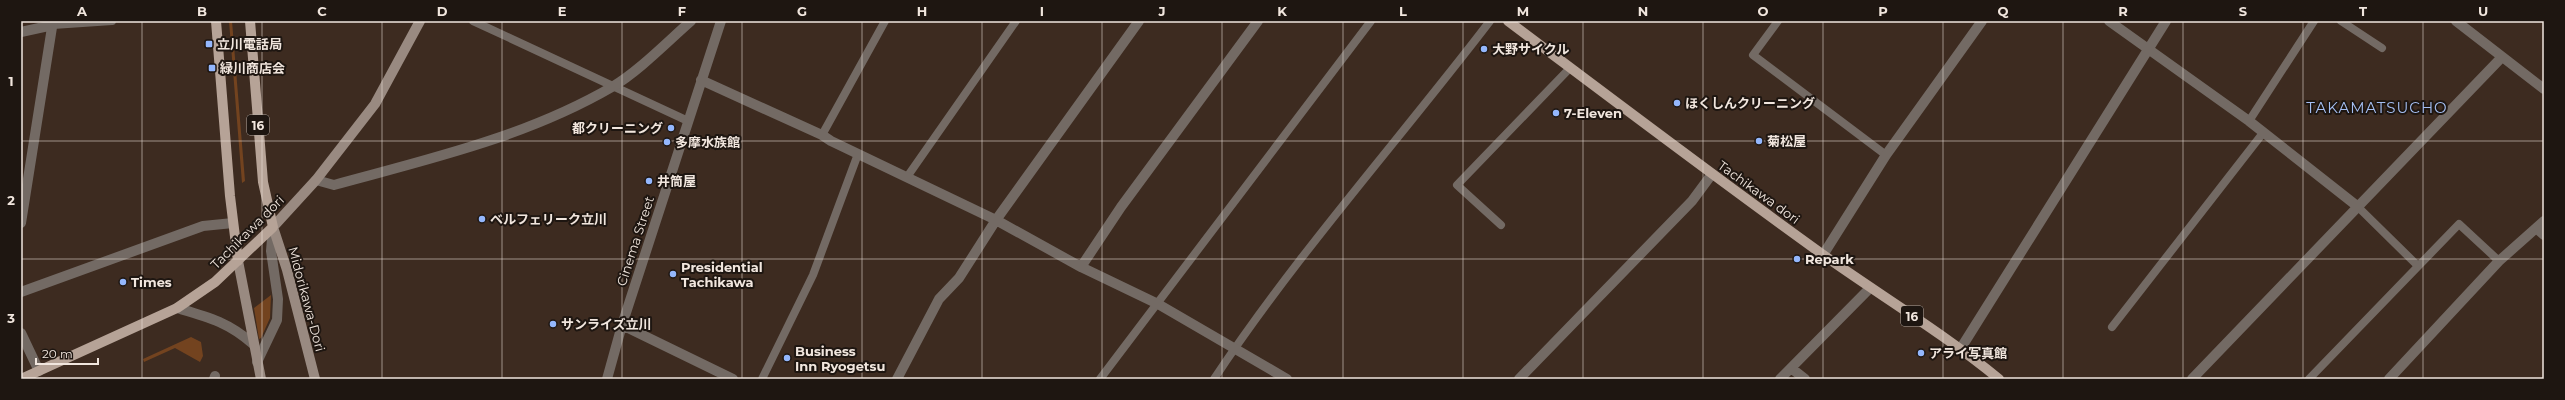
<svg xmlns="http://www.w3.org/2000/svg" width="2565" height="400" font-family="Montserrat,'Noto Sans JP',sans-serif">
	<rect width="100%" height="100%" fill="#3d2b20"/>
	<path fill="#73431f" d="M 229,21 L 232,21 L 245,181 L 242,183 Z
		M 271,295 L 270,318 L 261,338 L 259,339 L 254,308 Z
		M 191,337 L 201,342 L 203,356 L 200,362 L 175,348 L 144,362 L 143,359 Z"/>
	<g fill="none" stroke-linecap="round" stroke-linejoin="round">
		<path stroke="#736a64" stroke-width="8" d="M 473,21 L 688,121
			M 1778,21 L 1753,55 L 1886,155
			M 2341,21 L 2382,48
			M 53,25 L 112,21
			M 2249,121 L 2314,21
			M 822,135 L 885,21
			M 907,177 L 1016,21
			M 2357,206 L 2417,265
			M 1501,225 L 1457,185 L 1570,68
			M 2112,327 L 2263,133
			M 762,379 L 813,275 L 858,154
			M 1100,379 L 1371,21
			M 1214,379 C 1297,254 1399,140 1490,21
			M 2309,379 L 2459,224 L 2499,261"/>
		<path stroke="#736a64" stroke-width="10" d="M 2109,21 L 2249,121 L 2357,206
			M 2456,21 L 2544,89
			M 21,32 L 53,25
			M 701,80 L 822,135 L 831,141 L 996,220 L 1081,267 L 1158,304 L 1287,379
			M 316,180 L 334,185 C 429,159 526,137 612,87 C 639,71 667,42 691,21
			M 21,223 L 53,21
			M 2536,228 L 2544,235
			M 1823,255 L 1886,155 L 1982,21
			M 1081,267 L 1121,207 L 1258,21
			M 21,292 L 203,226 L 233,223
			M 177,308 C 208,317 228,322 253,344
			M 622,325 L 733,379
			M 21,333 L 39,371
			M 1961,348 L 2166,21
			M 257,362 L 277,320 L 278,299 L 271,251 L 273,227
			M 1791,368 L 1805,379
			M 214,379 L 215,376
			M 607,379 L 622,325 L 721,21
			M 897,379 L 939,299 L 959,278 L 996,220 L 1139,21
			M 1519,379 L 1692,201 L 1712,174
			M 1780,379 L 1870,288
			M 2192,379 L 2502,57
			M 2389,379 L 2499,261 L 2544,221"/>
		<path stroke="#998a81" stroke-width="10" d="M 238,261 L 261,379
			M 315,379 L 287,270 L 273,227 L 316,180 L 375,104 L 420,21"/>
		<path stroke="#b6a397" stroke-width="10" d="M 216,21 L 230,196 L 238,261
			M 1508,21 C 1612,99 1716,178 1822,254 C 1881,296 1943,333 1999,379
			M 21,379 L 177,308 L 215,282 L 273,227 L 263,182 L 250,21"/>
	</g>
	<path fill="none" stroke="#f1e6de" stroke-width="1" stroke-opacity="0.55" d="M 142,21 L 142,379M 262,21 L 262,379M 382,21 L 382,379M 502,21 L 502,379M 622,21 L 622,379M 742,21 L 742,379M 862,21 L 862,379M 982,21 L 982,379M 1102,21 L 1102,379M 1222,21 L 1222,379M 1343,21 L 1343,379M 1463,21 L 1463,379M 1583,21 L 1583,379M 1703,21 L 1703,379M 1823,21 L 1823,379M 1943,21 L 1943,379M 2063,21 L 2063,379M 2183,21 L 2183,379M 2303,21 L 2303,379M 2423,21 L 2423,379M 21,141 L 2544,141M 21,259 L 2544,259"/>
	<g fill="#94b7fd" stroke="#1e1611" stroke-width="1.5">
		<rect x="205" y="40" width="8" height="8" rx="2"/>
		<circle cx="1484" cy="49" r="4"/>
		<rect x="208" y="64" width="8" height="8" rx="2"/>
		<circle cx="1677" cy="103" r="4"/>
		<circle cx="1556" cy="113" r="4"/>
		<circle cx="671" cy="128" r="4"/>
		<circle cx="1759" cy="141" r="4"/>
		<circle cx="667" cy="142" r="4"/>
		<circle cx="649" cy="181" r="4"/>
		<circle cx="482" cy="219" r="4"/>
		<circle cx="1797" cy="259" r="4"/>
		<circle cx="673" cy="274" r="4"/>
		<circle cx="123" cy="282" r="4"/>
		<circle cx="553" cy="324" r="4"/>
		<circle cx="1921" cy="353" r="4"/>
		<circle cx="787" cy="358" r="4"/>
	</g>
	<g text-anchor="middle" dominant-baseline="central" stroke-width="4" stroke-linejoin="round" paint-order="stroke">
		<g fill="#1e1611" stroke="#b2a8a0" stroke-width="1">
			<rect x="247" y="115" width="22" height="20" rx="3"/>
			<rect x="1901" y="306" width="22" height="20" rx="3"/>
		</g>
		<g font-size="12" font-weight="bold" fill="#f1e6de">
			<text x="258" y="125">16</text>
			<text x="1912" y="316">16</text>
		</g>
		<g font-size="13" font-weight="bold" fill="#f1e6de" stroke="#1e1611" text-anchor="start">
			<text x="217" y="44">立川電話局</text>
			<text x="1492" y="49">大野サイクル</text>
			<text x="220" y="68">緑川商店会</text>
			<text x="1685" y="103">ほくしんクリーニング</text>
			<text x="1564" y="113">7-Eleven</text>
			<text x="663" y="128" text-anchor="end">都クリーニング</text>
			<text x="1767" y="141">菊松屋</text>
			<text x="675" y="142">多摩水族館</text>
			<text x="657" y="181">井筒屋</text>
			<text x="490" y="219">ベルフェリーク立川</text>
			<text x="1805" y="259">Repark</text>
			<text x="681" y="267">Presidential<tspan x="681" dy="15">Tachikawa</tspan></text>
			<text x="131" y="282">Times</text>
			<text x="561" y="324">サンライズ立川</text>
			<text x="795" y="351">Business<tspan x="795" dy="15">Inn Ryogetsu</tspan></text>
			<text x="1929" y="353">アライ写真館</text>
		</g>
		<g font-size="13" fill="#f1e6de" stroke="#1e1611">
			<text transform="translate(1759 192) rotate(36)">Tachikawa dori</text>
			<text transform="translate(247 232) rotate(-45)">Tachikawa dori</text>
			<text transform="translate(635 241) rotate(-72)">Cinema Street</text>
			<text transform="translate(307 299) rotate(75)">Midorikawa-Dori</text>
		</g>
		<g font-size="15" letter-spacing="1" fill="#a5bff3" stroke="#1e1611">
			<text x="2377" y="107">TAKAMATSUCHO</text>
		</g>
	</g>
	<rect width="2565" height="400" fill="none" stroke="#1e1611" stroke-width="44"/>
	<path d="M36 358v6h62v-6" fill="none" stroke="#f1e6de" stroke-width="2"/>
	<text x="42" y="358" font-size="12" fill="#f1e6de" stroke="#1e1611" stroke-width="3" paint-order="stroke">20 m</text>
	<rect x="22" y="22" width="2521" height="356" fill="none" stroke="#f1e6de" stroke-width="1.5"/>
	<g font-size="13" text-anchor="middle" font-weight="bold" fill="#f1e6de">
		<text x="82" y="16">A</text>
		<text x="202" y="16">B</text>
		<text x="322" y="16">C</text>
		<text x="442" y="16">D</text>
		<text x="562" y="16">E</text>
		<text x="682" y="16">F</text>
		<text x="802" y="16">G</text>
		<text x="922" y="16">H</text>
		<text x="1042" y="16">I</text>
		<text x="1162" y="16">J</text>
		<text x="1282" y="16">K</text>
		<text x="1403" y="16">L</text>
		<text x="1523" y="16">M</text>
		<text x="1643" y="16">N</text>
		<text x="1763" y="16">O</text>
		<text x="1883" y="16">P</text>
		<text x="2003" y="16">Q</text>
		<text x="2123" y="16">R</text>
		<text x="2243" y="16">S</text>
		<text x="2363" y="16">T</text>
		<text x="2483" y="16">U</text>
		<text x="11" y="86">1</text>
		<text x="11" y="205">2</text>
		<text x="11" y="323">3</text>
	</g>
</svg>
